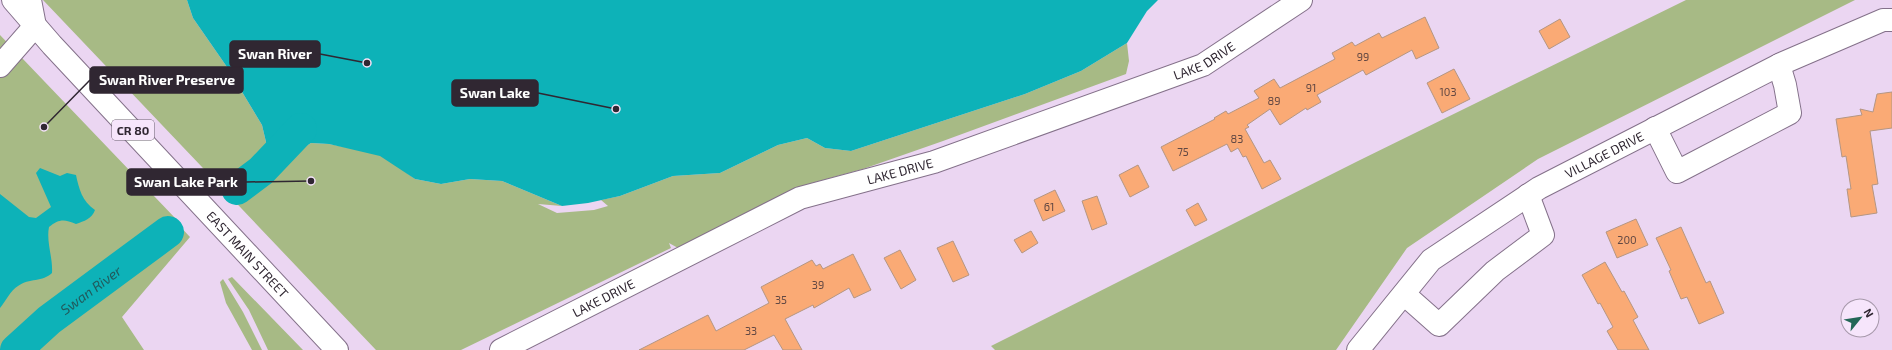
<svg xmlns="http://www.w3.org/2000/svg" width="1892" height="350" font-family="'Exo 2',sans-serif">
	<rect width="100%" height="100%" fill="#ebd6f2"/>
	<path fill="#a7ba85" d="M 43,0 L 187,0 L 193,18 L 227,67 L 262,125 L 269,155 L 263,155 L 264,158 L 279,165 L 282,160 L 311,143 L 329,144 L 381,154 L 415,179 L 441,184 L 470,179 L 502,181 L 562,206 L 538,204 L 557,213 L 594,210 L 608,206 L 601,200 L 620,196 L 673,176 L 720,173 L 778,145 L 807,138 L 825,148 L 851,151 L 1025,94 L 1081,71 L 1127,43 L 1129,61 L 1126,74 L 943,141 L 863,169 L 812,183 L 678,248 L 669,243 L 671,248 L 461,350 L 376,350 Z
		M 1686,0 L 1855,0 L 1538,159 L 1407,248 L 1336,350 L 995,350 L 991,346 L 1358,161 Z
		M 0,35 L 176,219 L 175,221 L 190,237 L 122,317 L 144,350 L 0,350 Z
		M 232,277 L 303,350 L 268,350 L 249,310 L 228,279 Z
		M 223,279 L 243,312 L 262,350 L 252,350 L 226,303 L 220,282 Z"/>
	<path fill="#0db2b8" d="M 187,0 L 1158,0 L 1147,11 L 1127,43 L 1081,71 L 1025,94 L 851,151 L 825,148 L 807,138 L 778,145 L 720,173 L 673,176 L 620,196 L 588,203 L 562,206 L 502,181 L 470,179 L 441,184 L 415,179 L 380,156 L 329,144 L 311,143 L 282,160 L 270,159 L 262,125 L 227,67 L 193,18 Z
		M 40,168 L 60,176 L 67,173 L 76,175 C 79,189 82,201 95,210 C 92,219 84,221 76,224 C 64,219 59,219 49,227 C 46,242 53,257 52,273 C 43,282 29,278 18,286 C 10,291 6,301 0,308 L 0,194 L 29,217 L 36,218 L 51,207 L 36,173 Z"/>
	<g fill="none" stroke-linecap="round" stroke-linejoin="round">
		<g stroke="#0db2b8" stroke-width="32">
			<path d="M 237,189 L 261,171 L 301,129"/>
			<path id="s1" d="M 16,350 L 49,320 L 168,232"/>
		</g>
	</g>
	<path fill="#faaa75" stroke="#b49683" d="M 1425,17 L 1439,48 L 1416,59 L 1412,50 L 1366,75 L 1363,70 L 1317,95 L 1321,102 L 1307,110 L 1306,108 L 1280,125 L 1270,109 L 1247,125 L 1249,127 L 1245,129 L 1264,163 L 1270,160 L 1281,179 L 1262,189 L 1246,156 L 1243,157 L 1238,148 L 1231,152 L 1227,144 L 1173,171 L 1161,147 L 1215,119 L 1214,118 L 1226,111 L 1228,114 L 1259,98 L 1254,91 L 1274,79 L 1280,88 L 1335,59 L 1332,53 L 1352,42 L 1355,46 L 1379,33 L 1382,38 Z
		M 1560,19 L 1570,37 L 1549,49 L 1539,31 Z
		M 1454,69 L 1470,99 L 1442,113 L 1427,83 Z
		M 1892,92 L 1892,128 L 1870,131 L 1878,184 L 1872,185 L 1877,213 L 1851,217 L 1847,189 L 1851,189 L 1846,156 L 1842,157 L 1836,119 L 1862,115 L 1860,109 L 1873,112 L 1877,94 Z
		M 1138,165 L 1149,187 L 1130,197 L 1119,175 Z
		M 1055,190 L 1065,211 L 1043,221 L 1034,200 Z
		M 1097,196 L 1107,224 L 1092,230 L 1082,201 Z
		M 1198,203 L 1207,220 L 1195,226 L 1186,210 Z
		M 1636,219 L 1648,245 L 1617,258 L 1606,232 Z
		M 1681,227 L 1706,283 L 1710,281 L 1724,313 L 1699,324 L 1687,297 L 1681,299 L 1669,271 L 1671,270 L 1656,238 Z
		M 1031,231 L 1038,243 L 1022,253 L 1014,240 Z
		M 953,241 L 969,275 L 953,282 L 937,248 Z
		M 900,250 L 916,280 L 901,289 L 884,258 Z
		M 853,254 L 871,290 L 854,298 L 849,288 L 814,308 L 813,305 L 785,319 L 802,350 L 783,350 L 774,335 L 744,350 L 639,350 L 708,315 L 716,331 L 769,303 L 761,287 L 812,260 L 816,266 L 820,264 L 823,269 Z
		M 1605,262 L 1622,292 L 1624,291 L 1638,317 L 1633,320 L 1649,350 L 1618,350 L 1607,331 L 1613,327 L 1600,303 L 1598,304 L 1582,275 Z"/>
	<g fill="none" stroke-linecap="round" stroke-linejoin="round">
		<g stroke="#84718a" stroke-width="24">
			<g id="minor">
				<path d="M 0,66 L 35,26 L 30,0"/>
				<path d="M 1655,128 L 1677,172 L 1790,113 L 1785,85 L 1779,65"/>
				<path d="M 1404,294 L 1439,325 L 1495,271 L 1543,235 L 1528,195"/>
				<path id="s2" d="M 501,350 L 800,198 L 934,162 L 1203,65 L 1301,0"/>
				<path id="s3" d="M 1358,350 L 1431,260 L 1539,188 L 1783,63 L 1883,20 L 1892,20"/>
			</g>
		</g>
		<g stroke="#84718a" stroke-width="24">
			<g id="major">
				<path id="s4" d="M 13,0 L 52,45 L 337,350"/>
			</g>
		</g>
		<use href="#minor" stroke="#fff" stroke-width="22"/>
		<use href="#major" stroke="#fff" stroke-width="22"/>
	</g>
	<g text-anchor="middle" dominant-baseline="central" stroke-width="4" stroke-linejoin="round" paint-order="stroke">
		<g font-size="11" fill="#624843">
			<text x="1363" y="56">99</text>
			<text x="1311" y="87">91</text>
			<text x="1448" y="91">103</text>
			<text x="1274" y="100">89</text>
			<text x="1237" y="138">83</text>
			<text x="1183" y="151">75</text>
			<text x="1049" y="206">61</text>
			<text x="1627" y="239">200</text>
			<text x="818" y="284">39</text>
			<text x="781" y="299">35</text>
			<text x="751" y="330">33</text>
		</g>
		<rect fill="#f6e5fb" stroke="#6b606e" stroke-width="1" x="112" y="120" width="42" height="20" rx="3"/>
		<g font-size="12" font-weight="bold" fill="#302732">
			<text x="133" y="130">CR 80</text>
		</g>
		<g font-size="13" fill="#302732" stroke="#f6e5fb">
			<text stroke="none"><textPath href="#s2" startOffset="763">LAKE DRIVE</textPath></text>
			<text stroke="none"><textPath href="#s3" startOffset="319">VILLAGE DRIVE</textPath></text>
			<text stroke="none"><textPath href="#s2" startOffset="439">LAKE DRIVE</textPath></text>
			<text stroke="none"><textPath href="#s4" startOffset="346">EAST MAIN STREET</textPath></text>
			<text stroke="none"><textPath href="#s2" startOffset="115">LAKE DRIVE</textPath></text>
		</g>
		<g font-size="14" font-style="italic" fill="#215a5c" stroke="#f6e5fb">
			<text stroke="none"><textPath href="#s1" startOffset="96">Swan River</textPath></text>
		</g>
	</g>
	<path fill="none" stroke="#302732" stroke-width="1.5" d="M367 63L320 54M44 127L90 80M616 109L538 93M311 181L246 182"/>
	<g fill="#302732" stroke="#f6e5fb" stroke-width="1.5">
		<circle cx="367" cy="63" r="4"/>
		<circle cx="44" cy="127" r="4"/>
		<circle cx="616" cy="109" r="4"/>
		<circle cx="311" cy="181" r="4"/>
	</g>
	<g fill="#302732" stroke="#302732" stroke-width="1.5">
		<rect x="230" y="41" width="90" height="26" rx="4"/>
		<rect x="90" y="67" width="153" height="26" rx="4"/>
		<rect x="452" y="80" width="86" height="26" rx="4"/>
		<rect x="127" y="169" width="119" height="26" rx="4"/>
	</g>
	<g font-size="14" text-anchor="middle" font-weight="bold" fill="#fff">
		<text x="275" y="59">Swan River</text>
		<text x="167" y="85">Swan River Preserve</text>
		<text x="495" y="98">Swan Lake</text>
		<text x="186" y="187">Swan Lake Park</text>
	</g>
	<g transform="translate(1860 318) rotate(60)"><circle r="19" fill="#f6e5fb" stroke="#a799ab"/>
	<path d="M0-3L7 15L0 10L-7 15Z" fill="#236757"/>
	<text y="-6" font-size="11" font-weight="bold" text-anchor="middle" fill="#302732">N</text>
	</g>
</svg>
